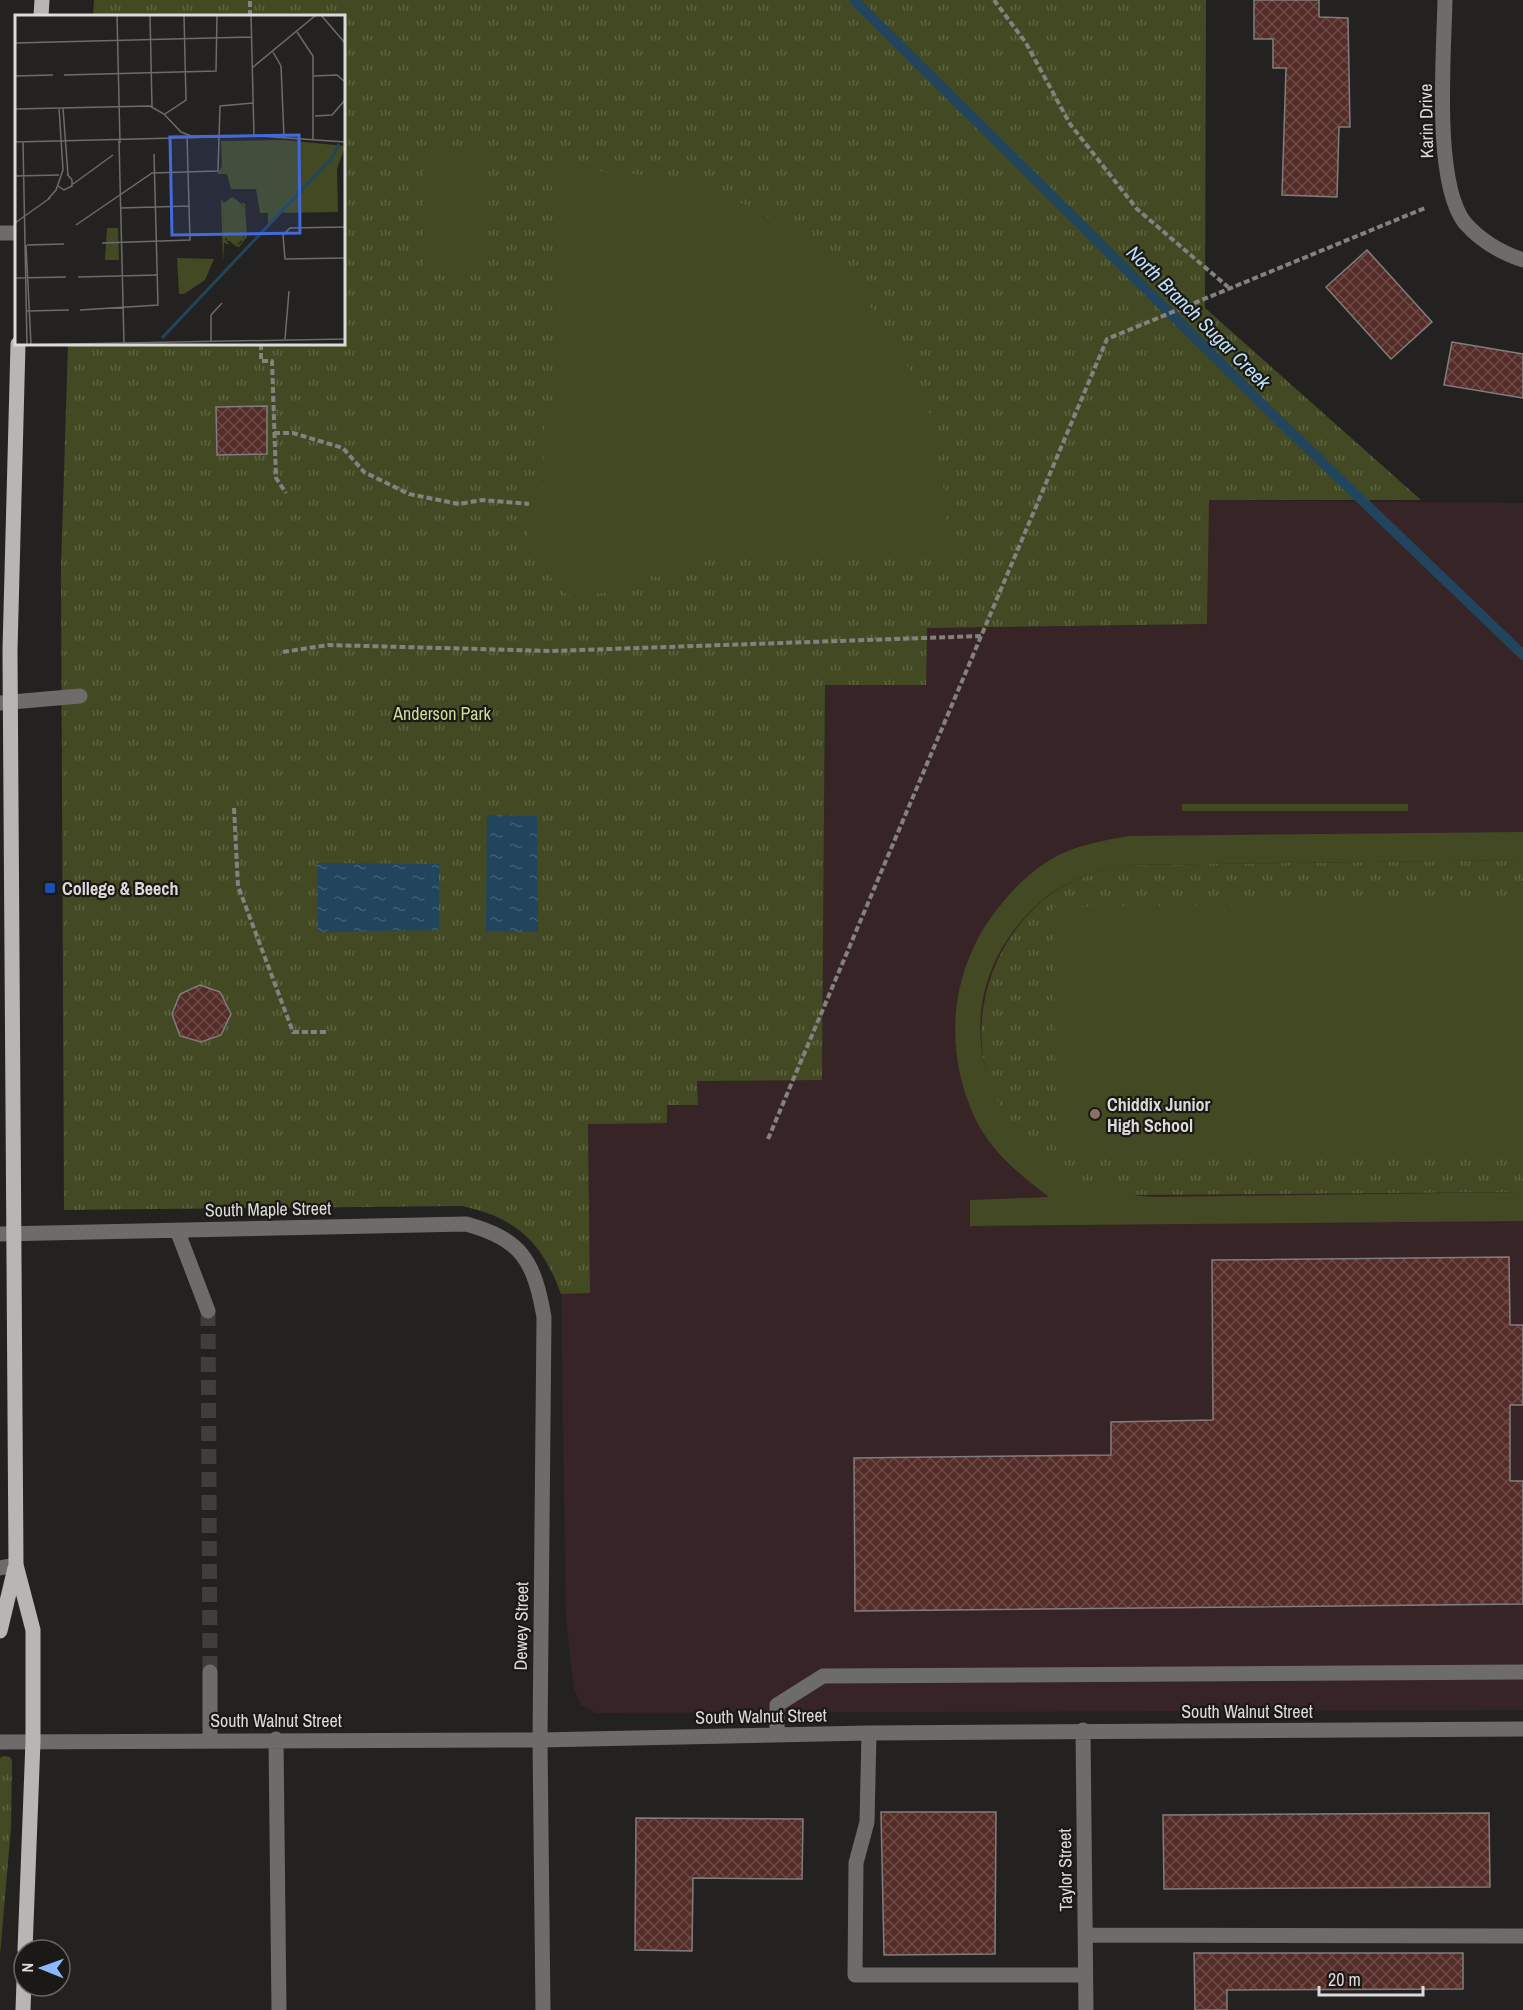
<svg xmlns="http://www.w3.org/2000/svg" width="1523" height="2010" font-family="'Archivo Narrow',sans-serif">
	<defs>
		<pattern id="grass-tufts" width="24" height="20" patternUnits="userSpaceOnUse" patternTransform="scale(1.5)"><rect width="24" height="20" fill="#434a23"/><path d="M3 7l-1-3M5 7V3M7 7l1-3M15 17l-1-3M17 17v-4M19 17l1-3" fill="none" stroke="#5e6442"/></pattern>
		<pattern id="water-ripples" width="26" height="14" patternUnits="userSpaceOnUse" patternTransform="scale(1.5)"><rect width="26" height="14" fill="#20455d"/><path d="M2 4q2-2 4 0t4 0M15 11q2-2 4 0t4 0" fill="none" stroke="#405f74"/></pattern>
		<pattern id="building-cross-hatch" width="8" height="8" patternUnits="userSpaceOnUse" patternTransform="scale(1.5)"><rect width="8" height="8" fill="#552d28"/><path d="M0 0l8 8M0 8l8-8" fill="none" stroke="#6d4b47"/></pattern>
	</defs>
	<rect width="100%" height="100%" fill="#242220"/>
	<path fill="#372426" d="M 1208,500 L 1523,503 L 1523,1710 L 596,1713 L 581,1705 L 574,1689 L 566,1620 L 561,1294 L 590,1293 L 588,1123 L 667,1123 L 667,1105 L 697,1081 L 822,1079 L 825,685 L 926,685 L 926,628 L 1207,624 Z"/>
	<path fill="url(#grass-tufts)" d="M 94,0 L 1206,0 L 1205,308 L 1421,500 L 1209,500 L 1207,624 L 927,628 L 926,685 L 825,685 L 822,1080 L 697,1081 L 698,1105 L 667,1105 L 667,1123 L 588,1124 L 590,1293 L 561,1294 C 542,1242 517,1218 462,1206 L 64,1210 L 61,568 L 68,344 L 344,344 L 344,16 L 93,16 Z
		M 1523,860 L 1523,1192 L 1123,1195 C 1092,1187 1062,1176 1037,1155 C 955,1083 967,958 1051,894 C 1070,879 1098,872 1122,865 Z
		M 3,1756 L 10,1757 L 12,1761 L 11,1827 L 0,1955 L 0,1758 Z"/>
	<path fill="#434a23" d="M 423,152 L 484,152 L 485,271 L 424,271 Z
		M 552,169 L 620,172 L 692,182 L 750,207 L 808,240 L 865,298 L 910,370 L 931,417 L 945,496 L 949,554 L 707,560 L 682,578 L 648,576 L 607,593 L 567,595 L 527,551 L 529,498 L 543,488 L 544,428 L 556,415 Z
		M 1182,804 L 1408,804 L 1408,811 L 1182,811 Z
		M 1523,832 L 1523,860 L 1122,865 C 1098,872 1070,879 1050,894 C 917,997 987,1189 1152,1197 L 1523,1192 L 1523,1221 L 970,1226 L 970,1200 L 1049,1197 C 1020,1175 991,1152 975,1118 C 941,1045 951,963 1003,902 C 1019,882 1040,864 1063,853 C 1084,844 1106,840 1129,836 Z
		M 1523,902 L 1523,1153 L 1056,1157 L 1054,907 Z"/>
	<path fill="url(#water-ripples)" d="M 487,815 L 537,816 L 538,932 L 486,931 Z
		M 317,863 L 439,864 L 439,930 L 318,932 Z"/>
	<g fill="none" stroke-linecap="round" stroke-linejoin="round">
		<path stroke="#20455d" stroke-width="10" d="M 854,0 L 1269,411 L 1523,655"/>
	</g>
	<path fill="url(#building-cross-hatch)" stroke="#827d7d" stroke-width="1.5" d="M 1254,0 L 1319,0 L 1319,17 L 1348,18 L 1350,127 L 1339,127 L 1337,197 L 1282,195 L 1286,68 L 1273,68 L 1273,39 L 1254,39 Z
		M 1367,250 L 1432,322 L 1391,359 L 1326,287 Z
		M 1452,342 L 1523,354 L 1523,398 L 1444,385 Z
		M 267,406 L 267,454 L 217,455 L 216,407 Z
		M 200,985 L 220,992 L 231,1014 L 221,1035 L 201,1042 L 180,1036 L 172,1014 L 180,994 Z
		M 1509,1257 L 1510,1325 L 1523,1325 L 1523,1405 L 1510,1405 L 1510,1481 L 1523,1481 L 1523,1604 L 855,1611 L 854,1458 L 1111,1455 L 1111,1422 L 1213,1420 L 1212,1260 Z
		M 881,1812 L 996,1812 L 995,1954 L 884,1955 Z
		M 1489,1813 L 1490,1887 L 1164,1889 L 1163,1815 Z
		M 636,1818 L 803,1819 L 802,1879 L 693,1878 L 692,1951 L 635,1950 Z
		M 1194,1953 L 1463,1953 L 1463,1989 L 1227,1990 L 1227,2010 L 1195,2010 Z"/>
	<g fill="none" stroke-linecap="round" stroke-linejoin="round">
		<path stroke="#403e3c" stroke-width="15" stroke-dasharray="15 8" stroke-linecap="butt" d="M 208,1311 L 210,1672"/>
		<path stroke="#848280" stroke-width="4" stroke-dasharray="6 3" stroke-linecap="butt" d="M 994,0 L 1026,43 L 1070,124 L 1137,209 L 1228,287
			M 250,16 L 250,0
			M 261,344 L 261,361 L 272,361 L 276,478 L 286,493
			M 274,433 L 293,433 L 343,448 L 364,472 L 409,494 L 459,504 L 482,500 L 529,504
			M 283,652 L 328,645 L 552,651 L 981,636
			M 234,808 L 238,886 L 293,1032 L 329,1032
			M 768,1139 L 1107,339 L 1425,208"/>
		<path stroke="#6d6c6a" stroke-width="15" d="M 1445,0 C 1444,53 1433,183 1465,223 C 1480,240 1502,253 1523,260
			M 0,233 L 16,233
			M 0,703 L 80,696
			M 177,1230 L 208,1311
			M 0,1234 L 466,1224 C 522,1239 534,1261 544,1317 L 540,1740 L 543,2010
			M 0,1568 L 16,1565
			M 1083,1730 L 1086,2010
			M 869,1733 L 867,1822 L 856,1863 L 855,1975 L 1085,1975
			M 777,1735 L 777,1705 L 823,1676 L 1523,1672
			M 276,1739 L 279,2010
			M 210,1740 L 210,1672
			M 0,1742 L 540,1740 L 869,1733 L 1523,1729
			M 1085,1935 L 1523,1936"/>
		<path stroke="#b8b6b3" stroke-width="15" d="M 41,16 L 42,0
			M 18,344 L 10,650 L 16,1565 L 33,1630 L 33,1741 L 25,1950
			M 0,1631 L 15,1568
			M 23,2010 L 24,1981"/>
	</g>
	<rect fill="#1a4fb4" stroke="#1b1916" stroke-width="2" x="44" y="882" width="12" height="12" rx="3"/>
	<circle fill="#8d6e63" stroke="#1b1916" stroke-width="2" cx="1095" cy="1114" r="6"/>
	<g text-anchor="middle" dominant-baseline="central" stroke-width="4.5" stroke-linejoin="round" paint-order="stroke">
		<g font-size="18" fill="#dcdbd9" stroke="#1b1916">
			<text transform="translate(1426 121) rotate(-91)">Karin Drive</text>
			<text transform="translate(268 1209) rotate(-1)">South Maple Street</text>
			<text transform="translate(521 1626) rotate(-89)">Dewey Street</text>
			<text x="1247" y="1711">South Walnut Street</text>
			<text transform="translate(761 1716) rotate(-1)">South Walnut Street</text>
			<text x="276" y="1720">South Walnut Street</text>
			<text transform="translate(1065 1870) rotate(-91)">Taylor Street</text>
		</g>
		<g font-size="18" fill="#cfdd99" stroke="#1b1916">
			<text x="442" y="713">Anderson Park</text>
		</g>
		<g font-size="18" font-weight="bold" fill="#dcdbd9" stroke="#1b1916" text-anchor="start">
			<text x="62" y="888">College &amp; Beech</text>
			<text x="1107" y="1104">Chiddix Junior<tspan x="1107" dy="21">High School</tspan></text>
		</g>
		<g font-size="20" font-style="italic" fill="#bce1fc" stroke="#1b1916">
			<text transform="translate(1199 317) rotate(45)">North Branch Sugar Creek</text>
		</g>
	</g>
	<g transform="translate(15 15)">
		<rect width="330" height="330" fill="#242220"/>
		<path d="M 268,125 L 330,131 L 322,154 L 323,197 L 265,198 L 253,212 L 253,198 L 245,198 L 241,174 L 216,174 L 212,159 L 202,159 L 207,151 L 206,126 ZM 221,184 L 230,193 L 230,221 L 221,231 L 209,222 L 208,193 L 213,186 ZM 92,213 L 103,213 L 104,245 L 90,245 Z" fill="#434a23"/>
		<path d="M 249,154 L 274,156 L 269,172 L 258,180 L 249,182 ZM302 168a8 8 0 1 1 16 0a8 8 0 1 1-16 0ZM 217,182 L 230,189 L 232,222 L 224,232 L 209,228 L 208,248 L 206,184 L 209,188 ZM 221,184 L 226,187 L 230,193 L 230,221 L 226,228 L 220,231 L 214,229 L 210,224 L 208,195 L 211,189 L 212,226 L 228,225 L 227,189 L 211,189 ZM 162,243 L 199,244 L 190,265 L 169,279 L 164,279 Z" fill="#434a23" fill-rule="evenodd"/>
		<path fill="none" stroke="#20455d" stroke-width="3" d="M 147,323 L 316,144 L 324,129"/>
		<path fill="none" stroke="#6e6c6a" stroke-width="1.5" d="M 102,0 L 105,128M 135,0 L 137,92M 236,0 L 239,122M 306,0 L 330,28M 282,17 L 298,41 L 298,124M 0,28 L 236,22M 258,37 L 266,51 L 269,122M 237,53 L 301,0M 49,60 L 201,56 L 202,0M 0,61 L 38,60M 299,61 L 322,60 L 330,67M 48,93 L 53,160M 0,94 L 135,91 L 149,99 L 166,117 L 179,122M 150,99 L 171,85 L 169,0M 300,101 L 317,100 L 330,85M 104,125 L 109,329M 0,127 L 245,121 L 330,127M 8,127 L 12,330M 0,161 L 44,160M 58,169 L 98,140M 43,171 L 49,175 L 57,171 L 57,165 L 52,159M 33,184 L 41,175 L 48,155 L 44,93M 106,193 L 174,191M 0,208 L 35,183M 61,210 L 137,158 L 203,156 L 205,91 L 238,88M 330,212 L 275,213 L 268,220 L 270,244 L 330,243M 87,228 L 175,225 L 172,121M 11,230 L 16,330M 12,230 L 49,229M 63,262 L 143,260M 0,263 L 51,262M 65,295 L 143,290 L 139,139M 12,296 L 54,295M 270,324 L 274,276M 196,326 L 196,300 L 207,288M 1,330 L 330,324"/>
		<path fill="#436ad8" fill-opacity="0.15" stroke="#436ad8" stroke-width="3" d="M 284,120 L 285,218 L 157,220 L 155,122 Z"/>
		<rect width="330" height="330" fill="none" stroke="#dcdbd9" stroke-width="3"/>
	</g>
	<g transform="translate(42 1968) rotate(271)"><circle r="28" fill="#1b1916" stroke="#686764" stroke-width="1.5"/>
	<path d="M0-4.5L10 22L0 15L-10 22Z" fill="#8bbafc"/>
	<text y="-9" font-size="16" font-weight="bold" text-anchor="middle" fill="#dcdbd9">N</text>
	</g>
	<path d="M1319 1986v9h104v-9" fill="none" stroke="#dcdbd9" stroke-width="3"/>
	<text x="1328" y="1986" font-size="18" fill="#dcdbd9" stroke="#1b1916" stroke-width="4.5" paint-order="stroke">20 m</text>
</svg>
